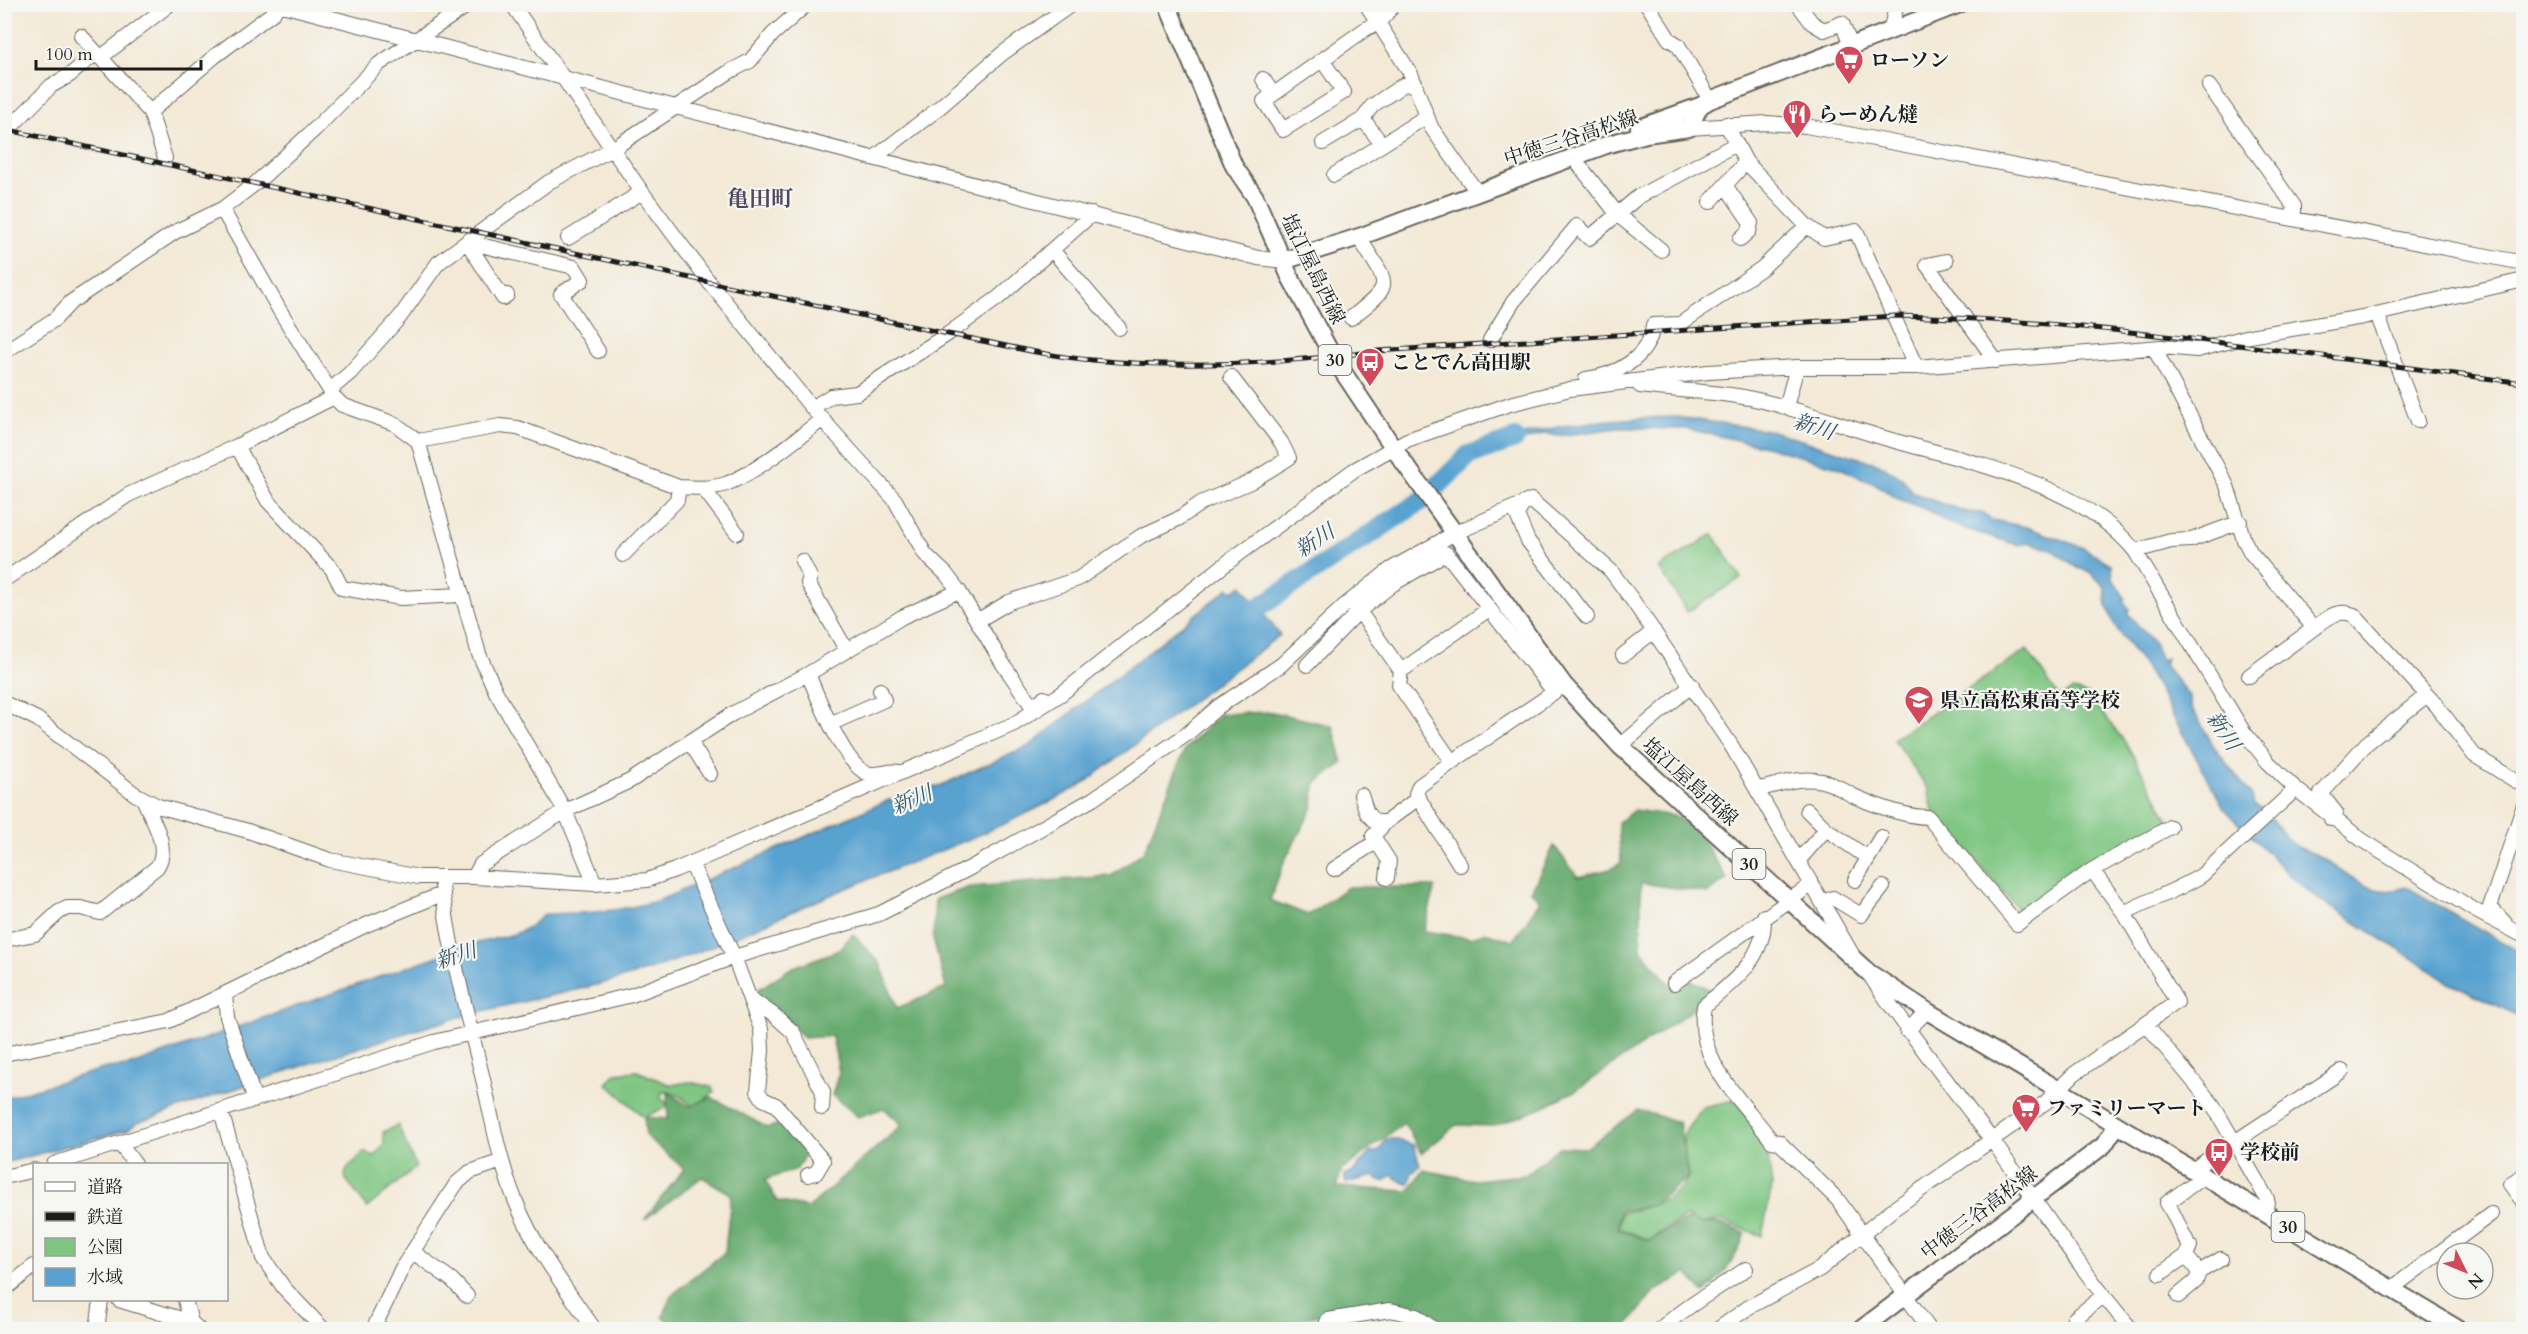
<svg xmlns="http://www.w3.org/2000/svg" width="2528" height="1334" font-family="Cardo,'Noto Serif JP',serif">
	<rect width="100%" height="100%" fill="#f6f6f2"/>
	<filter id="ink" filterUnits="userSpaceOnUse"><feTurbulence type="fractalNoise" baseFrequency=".0167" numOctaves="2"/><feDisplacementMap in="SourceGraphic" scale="12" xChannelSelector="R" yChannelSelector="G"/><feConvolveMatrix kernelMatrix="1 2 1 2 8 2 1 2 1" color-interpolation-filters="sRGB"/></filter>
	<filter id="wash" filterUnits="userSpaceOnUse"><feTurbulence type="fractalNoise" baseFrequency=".008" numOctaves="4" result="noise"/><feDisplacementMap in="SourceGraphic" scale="24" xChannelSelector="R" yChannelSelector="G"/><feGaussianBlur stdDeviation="1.35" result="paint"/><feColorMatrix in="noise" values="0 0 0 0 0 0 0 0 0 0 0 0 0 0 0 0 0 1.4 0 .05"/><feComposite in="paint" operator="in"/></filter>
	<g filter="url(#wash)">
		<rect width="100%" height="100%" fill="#f3e9d6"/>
		<path fill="#7fc682" stroke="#4e714f" stroke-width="1.5" d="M 1713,534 L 1741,578 L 1687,612 L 1659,568 Z
			M 2027,650 L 2059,697 L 2073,690 L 2088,694 L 2127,745 L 2170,821 L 2096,863 L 2021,913 L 1933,811 L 1928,789 L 1893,739 Z
			M 637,1071 L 671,1085 L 689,1082 L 712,1087 L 714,1092 L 694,1108 C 685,1099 675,1091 662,1092 L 661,1098 L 669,1106 L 644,1117 L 607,1084 L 616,1073 Z
			M 1734,1100 L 1771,1145 L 1768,1156 L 1772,1185 L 1762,1236 L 1719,1220 L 1696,1225 L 1687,1216 L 1649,1240 L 1619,1228 L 1621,1213 C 1648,1208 1675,1202 1689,1176 L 1682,1152 L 1684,1133 L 1703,1107 Z
			M 398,1125 L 416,1167 L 367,1208 L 345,1178 L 346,1170 L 364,1152 L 375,1156 L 384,1144 L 383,1132 Z"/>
		<path fill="#67ab70" stroke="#426446" stroke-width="1.5" d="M 1272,712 L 1333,726 L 1343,763 L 1315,784 L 1313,807 L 1284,862 L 1270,900 L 1308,915 L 1348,887 L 1435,887 L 1424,931 L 1471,938 L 1485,932 L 1513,941 L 1540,901 L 1531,891 L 1554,846 L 1578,877 L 1610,869 L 1621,863 L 1618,822 L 1634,810 L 1675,816 L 1699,834 L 1727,879 L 1708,893 L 1641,883 L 1641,950 L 1671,986 L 1692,980 L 1716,993 L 1577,1090 L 1534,1111 L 1494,1126 L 1456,1125 L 1422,1153 L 1404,1123 L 1341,1171 L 1337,1187 L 1408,1191 L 1424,1170 L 1474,1180 L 1525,1175 L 1559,1147 L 1586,1148 L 1638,1110 L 1679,1122 L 1688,1177 L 1652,1206 L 1620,1211 L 1618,1229 L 1649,1241 L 1690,1218 L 1700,1224 L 1718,1223 L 1745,1233 C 1737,1258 1724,1276 1704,1293 L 1687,1273 L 1654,1292 L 1625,1329 L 1434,1329 L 1419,1312 L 1382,1301 L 1284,1323 L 1274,1330 L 679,1329 L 663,1317 L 672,1295 L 725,1252 L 731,1194 L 702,1177 L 644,1220 L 684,1169 L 646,1136 L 644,1117 L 668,1119 L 667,1092 L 690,1107 L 711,1097 L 768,1128 L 784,1122 L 809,1147 L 797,1169 L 765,1180 L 777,1201 L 808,1208 L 902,1125 L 884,1108 L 858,1117 L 832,1095 L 839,1072 L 832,1036 L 804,1038 L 780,1012 L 763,1006 L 756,991 L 791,968 L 839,950 L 853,934 L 880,963 L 897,1008 L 946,988 L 933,938 L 935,899 L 970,887 L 1111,876 L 1144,851 L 1185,749 L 1220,714 Z"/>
		<path fill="#59a2d0" stroke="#3a5f76" stroke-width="1.5" d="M 1676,417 L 1769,430 L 1882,465 L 1903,479 L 1914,493 L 1926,498 L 1967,512 L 1984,513 L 1992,520 L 2027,527 L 2084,548 L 2112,565 L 2113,579 L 2125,598 L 2123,600 L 2129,609 L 2128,614 L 2154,643 L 2161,660 L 2166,658 L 2164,665 L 2188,694 L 2192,708 L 2215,748 L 2252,796 L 2254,805 C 2273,812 2278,831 2292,843 C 2298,849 2312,852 2321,857 C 2351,874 2369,900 2407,887 L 2523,954 L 2523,1018 L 2451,983 L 2318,899 L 2290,876 L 2224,808 L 2150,675 L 2114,625 L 2107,606 L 2105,587 L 2090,572 L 2078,568 L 2050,549 L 2030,543 L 2017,545 L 1945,522 L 1930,511 L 1896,498 L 1877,485 L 1838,467 L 1765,446 L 1686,429 L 1619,428 L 1557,436 L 1546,433 L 1488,453 L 1491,445 C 1552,423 1612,418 1676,417 Z
			M 1242,585 L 1280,635 L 1083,784 C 1013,824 936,853 862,882 C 789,911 720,947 646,971 C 585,991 522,1000 460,1017 C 351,1048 244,1085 137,1123 L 127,1130 L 5,1163 L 5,1098 L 106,1068 L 128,1066 L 466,946 C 499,935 518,941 544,914 C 585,913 621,912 660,900 L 891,799 L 893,803 L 918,791 L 939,786 L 1029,746 L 1229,588 L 1233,591 Z
			M 1386,1139 L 1394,1139 L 1414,1145 L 1420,1166 L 1411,1174 L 1410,1183 L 1403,1183 L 1392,1175 L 1385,1181 L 1379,1181 L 1374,1176 L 1346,1183 L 1344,1175 L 1352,1173 L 1370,1152 C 1386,1153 1379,1145 1386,1139 Z"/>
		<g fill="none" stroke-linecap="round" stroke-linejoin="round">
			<path stroke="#59a2d0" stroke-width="20" d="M 1238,625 L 1259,607 L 1424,499 L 1469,455 L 1515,439"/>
		</g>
	</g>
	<g filter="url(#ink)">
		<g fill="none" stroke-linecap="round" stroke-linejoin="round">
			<g stroke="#67645d" stroke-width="16">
				<path id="minor" d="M 278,4 L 1258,258 L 1283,261
					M 512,4 L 642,192 L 709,282 L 812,408 L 895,500 L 925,554 L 946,574 L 959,591 L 1003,664 L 1032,706 L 1044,698
					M 1366,4 L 1411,74 L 1431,127 L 1477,192
					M 1647,4 L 1669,39 L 1678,45 L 1710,100
					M 1798,4 L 1812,23 L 1824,30 L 1842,23 L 1851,46
					M 1890,31 L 1897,4
					M 81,36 L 150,112 L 165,158
					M 100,58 L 170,4
					M 1322,60 L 1344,92 L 1283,130 L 1264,101 L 1367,28 L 1378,23 L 1395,4
					M 1263,79 L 1273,94
					M 2209,86 L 2294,206 L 2294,219
					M 150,112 L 215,56 L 274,12 L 277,4
					M 1363,119 L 1378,139
					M 1726,124 L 1746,162 L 1807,226 L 1824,238 L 1856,231 L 1916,367
					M 1689,128 L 1767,123 L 1806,126 L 2524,263
					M 4,134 L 51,86 L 70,75 L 96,53
					M 1323,143 L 1363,119 L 1372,106 L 1403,85 L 1415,83
					M 1573,157 L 1618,215 L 1661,250
					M 874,158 L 934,112 L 1003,53 L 1072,4
					M 1334,175 L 1427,116
					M 1725,185 L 1751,223 L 1749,231 L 1740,239
					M 1710,202 L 1746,162
					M 222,209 L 280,311 L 334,397 L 342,405 L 395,424 L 418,441 L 500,426 L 518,428 L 679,487 C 695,488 711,489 726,484 C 761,470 793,441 823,419
					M 568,238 L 642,192
					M 467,242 L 574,267 L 582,280 L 561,294 L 598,351
					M 467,242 L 503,298 L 507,295
					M 1052,250 L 1119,328
					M 1946,261 L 1927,265 L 1996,361
					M 2377,314 L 2418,421
					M 1351,318 C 1398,282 1387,285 1359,237
					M 1490,340 L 1513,302 L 1577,226 L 1589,238 L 1638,197 L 1736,144
					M 2154,348 L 2227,486 L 2244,540 L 2251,553 L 2314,628 C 2328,618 2337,608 2354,615 L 2437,706 L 2474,755 L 2524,786
					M 4,352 L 55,319 L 71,302 L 175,232 L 222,209 L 256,183 L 315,129 L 379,64 L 470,4
					M 1586,379 C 1617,375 1649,358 1653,325 L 1680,324 L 1762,268 L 1807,226
					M 1640,386 C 1677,391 1713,391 1749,398 C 1794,407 1837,424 1881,437 C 1963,461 2079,481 2135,551 L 2243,731 L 2268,762 L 2296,789 L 2362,840 L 2476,911 L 2524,936
					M 330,390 L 350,373 L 400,317 L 438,263 L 549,182 L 614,148 L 729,72 L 750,61 L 773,34 L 807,4
					M 1786,407 L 1797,367
					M 812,408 L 831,396 L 857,393 L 948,334 L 998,298 L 1092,214
					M 418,441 L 479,654 L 496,692 L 565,811 L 595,884
					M 237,446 L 268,501 L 332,569 L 342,588 L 401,598 L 461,595
					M 703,488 L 737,533
					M 1523,504 L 1517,515 L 1528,541 L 1587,617
					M 2135,551 L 2171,541 L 2191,540 L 2240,522
					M 623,555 L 677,500 L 679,487
					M 802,561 L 810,577 L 808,583 L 847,651
					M 4,580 L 128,495 L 237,446 L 334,397
					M 1359,611 L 1401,671 L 1399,685 L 1452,762 L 1560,688
					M 977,621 L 1009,602 L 1078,579 L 1141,536 L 1178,519 L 1201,503 L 1250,482 L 1289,458 L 1281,442 L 1231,377
					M 1623,655 L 1654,631
					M 1307,665 L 1359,611 L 1393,584 L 1446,553 L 1554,692
					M 1401,671 L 1489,609
					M 808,674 C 817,695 847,773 871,774 C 881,775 889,770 899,772
					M 2249,676 L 2314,628
					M 4,703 L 37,719 L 135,794 L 158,806 L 248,831 L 330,860 L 419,877 L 474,877 L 595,884 L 647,880 L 675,870 L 1014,724 L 1061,694 L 1228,562 L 1354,470 L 1407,440 L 1510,404 L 1570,389 L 1708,372 L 1797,367 L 1916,367 L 2161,347 L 2197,350 L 2250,336 L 2363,317 L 2524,280
					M 830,724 L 884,700 L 880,690
					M 690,742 L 710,774
					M 1620,746 L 1692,685
					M 1452,762 L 1419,786 L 1416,794 L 1460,865
					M 1758,789 C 1780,785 1799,776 1822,781 C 1834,783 1845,792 1856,797 C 1877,806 1905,817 1928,817 L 2017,924 L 2092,870 L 2170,827
					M 1361,795 L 1367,813 L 1375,822 L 1386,822 L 1417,799
					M 1807,810 L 1826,829 L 1868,858
					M 2331,819 L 2336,813 L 2321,794 L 2367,743 L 2427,695
					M 1386,822 L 1373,836 L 1389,861 L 1387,878
					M 1799,860 L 1826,829
					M 691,863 L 734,957 L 761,1029 L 762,1051 L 758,1091 L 763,1099 L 776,1105 L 823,1161 L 816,1173 L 808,1175
					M 1334,869 L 1374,843
					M 474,877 L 481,864 L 565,811 L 630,781 L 732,714 L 808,674 L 902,617 L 959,591
					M 441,878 C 448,945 466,1010 482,1075 C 492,1117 499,1162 516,1202 C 535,1249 566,1289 595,1330
					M 1855,880 L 1881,837
					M 1822,902 L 1833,898 L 1861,915 L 1883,887
					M 2124,913 C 2150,899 2177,891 2202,875 L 2296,789
					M 1764,916 C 1766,958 1733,982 1704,1006 C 1694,1060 1742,1100 1772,1141 L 1779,1142 L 1838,1200 L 1930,1330
					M 2505,923 L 2490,907 L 2524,805
					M 4,940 L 35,934 L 59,912 L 67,908 L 81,908 L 100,913 L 157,867 C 171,846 151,819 143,798
					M 1869,974 C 1907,1031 1950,1084 1991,1139 C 2038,1203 2080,1270 2132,1330
					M 1674,983 L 1812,884
					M 225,994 L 227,1017 L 255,1100
					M 751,999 L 775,1016 L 793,1032 L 823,1092 L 822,1108
					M 2146,1024 L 2213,1105 L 2267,1199 L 2266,1214
					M 1907,1031 L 1927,1011
					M 4,1054 L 169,1021 L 366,925 L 442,894
					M 221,1111 L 263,1258 L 284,1288 L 324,1330
					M 119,1143 L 135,1164
					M 54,1164 L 434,1042 L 632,995 L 734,957 L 879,914 L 970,868 L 1093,799 L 1187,734 L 1218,707 L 1281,665 L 1344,606 L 1391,569 L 1455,533 L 1531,500 L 1611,571 L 1633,601 L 1731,745 L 1852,954
					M 2192,1170 L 2342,1071
					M 2524,1175 L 2510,1184 L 2524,1203
					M 4,1177 L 34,1170
					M 413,1252 L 452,1280 L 467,1296
					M 2199,1272 L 2221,1259
					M 2160,1274 L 2186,1256
					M 2391,1289 L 2491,1214
					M 4,1290 L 34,1266
					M 2178,1296 L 2196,1281 L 2199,1272 L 2186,1256 L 2190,1246 C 2180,1232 2177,1218 2167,1203 L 2204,1176
					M 119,1300 L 191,1322
					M 185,1300 L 191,1322 L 199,1330
					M 2074,1319 L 2103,1296
					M 97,1330 L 101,1300
					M 373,1330 L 402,1268 L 456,1184 L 470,1172 L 502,1161
					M 1324,1330 L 1328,1320 L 1390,1310 L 1416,1316 L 1435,1330
					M 1659,1330 C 1686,1306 1717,1289 1746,1269
					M 1717,1330 L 1749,1307 L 1820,1269 L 1892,1210 L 2046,1102 L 2074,1074 L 2177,1002 L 2124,913 L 2092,870"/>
			</g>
			<g stroke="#67645d" stroke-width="20">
				<path id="major" d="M 1167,4 L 1234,166 L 1255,197 L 1290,277 L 1333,357 L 1397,453 L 1564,685 L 1620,746 L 1868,972 L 1927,1011 L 2460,1330
					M 1639,128 L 1700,106
					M 1283,261 L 1359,237 L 1609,144 L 1646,134 L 1689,128 L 1700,106 L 1710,100 L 1960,4
					M 1860,1330 L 2104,1145 L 2117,1125"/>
			</g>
			<use href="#minor" stroke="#fff" stroke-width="14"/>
			<use href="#major" stroke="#fff" stroke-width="16"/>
			<g stroke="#1c1c1c" stroke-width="5">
				<path id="rail" d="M 4,129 L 948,334 C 996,343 1044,356 1092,360 C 1187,369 1285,363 1379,351 L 1895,316 C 2106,320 2315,357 2524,383"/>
			</g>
			<use href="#rail" stroke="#f6f6f2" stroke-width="3" stroke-dasharray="9" stroke-linecap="butt"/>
		</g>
	</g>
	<defs>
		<g id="supermarket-pin" transform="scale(1.5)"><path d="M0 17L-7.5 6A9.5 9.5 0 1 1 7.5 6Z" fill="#d1495b" stroke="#f6f6f2"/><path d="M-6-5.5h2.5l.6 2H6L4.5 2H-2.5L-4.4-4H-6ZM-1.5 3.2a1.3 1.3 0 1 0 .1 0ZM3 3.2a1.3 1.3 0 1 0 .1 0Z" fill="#fff"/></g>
		<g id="restaurant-pin" transform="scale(1.5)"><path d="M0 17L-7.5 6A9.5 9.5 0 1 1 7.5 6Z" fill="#d1495b" stroke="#f6f6f2"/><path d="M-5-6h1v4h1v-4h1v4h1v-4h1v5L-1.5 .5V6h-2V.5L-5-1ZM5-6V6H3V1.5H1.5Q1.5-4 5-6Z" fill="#fff"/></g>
		<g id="bus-pin" transform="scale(1.5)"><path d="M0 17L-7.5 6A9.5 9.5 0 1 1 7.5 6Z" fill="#d1495b" stroke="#f6f6f2"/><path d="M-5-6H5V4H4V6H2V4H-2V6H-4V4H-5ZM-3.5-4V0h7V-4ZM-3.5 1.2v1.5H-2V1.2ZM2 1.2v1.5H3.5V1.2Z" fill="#fff"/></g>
		<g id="school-pin" transform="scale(1.5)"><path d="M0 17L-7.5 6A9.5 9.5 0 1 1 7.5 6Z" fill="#d1495b" stroke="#f6f6f2"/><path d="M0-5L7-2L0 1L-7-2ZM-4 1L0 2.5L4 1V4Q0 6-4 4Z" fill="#fff"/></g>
	</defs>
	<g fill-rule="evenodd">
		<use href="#supermarket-pin" x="1849" y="60"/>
		<use href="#restaurant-pin" x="1797" y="114"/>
		<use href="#bus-pin" x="1370" y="362"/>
		<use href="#school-pin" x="1919" y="700"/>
		<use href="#supermarket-pin" x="2026" y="1108"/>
		<use href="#bus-pin" x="2219" y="1152"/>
	</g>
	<g text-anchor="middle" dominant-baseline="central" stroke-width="4.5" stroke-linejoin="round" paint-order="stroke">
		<g fill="#f6f6f2" stroke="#5d5d5c" stroke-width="1.5">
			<rect x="1318.5" y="345" width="33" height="30" rx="4.5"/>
			<rect x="1732.5" y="849" width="33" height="30" rx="4.5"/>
			<rect x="2271.5" y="1212" width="33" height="30" rx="4.5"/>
		</g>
		<g font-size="18" font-weight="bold" fill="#1c1c1c">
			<text x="1335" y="360">30</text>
			<text x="1749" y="864">30</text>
			<text x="2288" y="1227">30</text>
		</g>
		<g font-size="20" font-weight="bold" fill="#1c1c1c" stroke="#f6f6f2" text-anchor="start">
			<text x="1870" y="60">ローソン</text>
			<text x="1818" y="114">らーめん燵</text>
			<text x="1391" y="362">ことでん高田駅</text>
			<text x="1940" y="700">県立高松東高等学校</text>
			<text x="2047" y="1108">ファミリーマート</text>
			<text x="2240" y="1152">学校前</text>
		</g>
		<g font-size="20" fill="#1c1c1c" stroke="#f6f6f2">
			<text transform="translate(1571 138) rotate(-18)">中徳三谷高松線</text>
			<text transform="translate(1313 269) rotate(64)">塩江屋島西線</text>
			<text transform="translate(1690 782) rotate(42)">塩江屋島西線</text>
			<text transform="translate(1979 1213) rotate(-37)">中徳三谷高松線</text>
		</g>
		<g font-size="21" font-style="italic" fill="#37586d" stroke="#f6f6f2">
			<text transform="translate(1814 427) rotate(18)">新川</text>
			<text transform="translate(1315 541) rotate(-33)">新川</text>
			<text transform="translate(2223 731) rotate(56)">新川</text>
			<text transform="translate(912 800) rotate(-23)">新川</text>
			<text transform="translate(456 956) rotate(-18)">新川</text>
		</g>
		<g font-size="22" font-weight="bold" fill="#52485b" stroke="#f6f6f2">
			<text x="760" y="199">亀田町</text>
		</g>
	</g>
	<rect width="2528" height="1334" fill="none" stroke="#f6f6f2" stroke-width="24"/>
	<rect x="33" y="1163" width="195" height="138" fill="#f6f6f2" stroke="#9f9f9c" stroke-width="1.5"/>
	<rect x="45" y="1182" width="30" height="9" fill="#ffffff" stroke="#9f9f9c" stroke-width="1.5"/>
	<text x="87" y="1193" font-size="18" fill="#1c1c1c">道路</text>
	<rect x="45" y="1212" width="30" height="9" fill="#1c1c1c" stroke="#9f9f9c" stroke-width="1.5"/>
	<text x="87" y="1223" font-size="18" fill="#1c1c1c">鉄道</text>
	<rect x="45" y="1238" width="30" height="18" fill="#7fc682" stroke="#9f9f9c" stroke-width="1.5"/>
	<text x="87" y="1253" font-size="18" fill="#1c1c1c">公園</text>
	<rect x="45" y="1268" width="30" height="18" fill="#59a2d0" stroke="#9f9f9c" stroke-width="1.5"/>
	<text x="87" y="1283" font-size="18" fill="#1c1c1c">水域</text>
	<g transform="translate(2465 1271) rotate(133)"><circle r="28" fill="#f6f6f2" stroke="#9f9f9c" stroke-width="1.5"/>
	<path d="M0-4.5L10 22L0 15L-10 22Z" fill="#d1495b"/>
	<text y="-9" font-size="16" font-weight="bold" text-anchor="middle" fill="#1c1c1c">N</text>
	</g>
	<path d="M36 60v9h165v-9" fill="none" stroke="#1c1c1c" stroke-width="3"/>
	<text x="45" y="60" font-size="18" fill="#1c1c1c" stroke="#f6f6f2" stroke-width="4.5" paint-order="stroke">100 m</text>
</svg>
